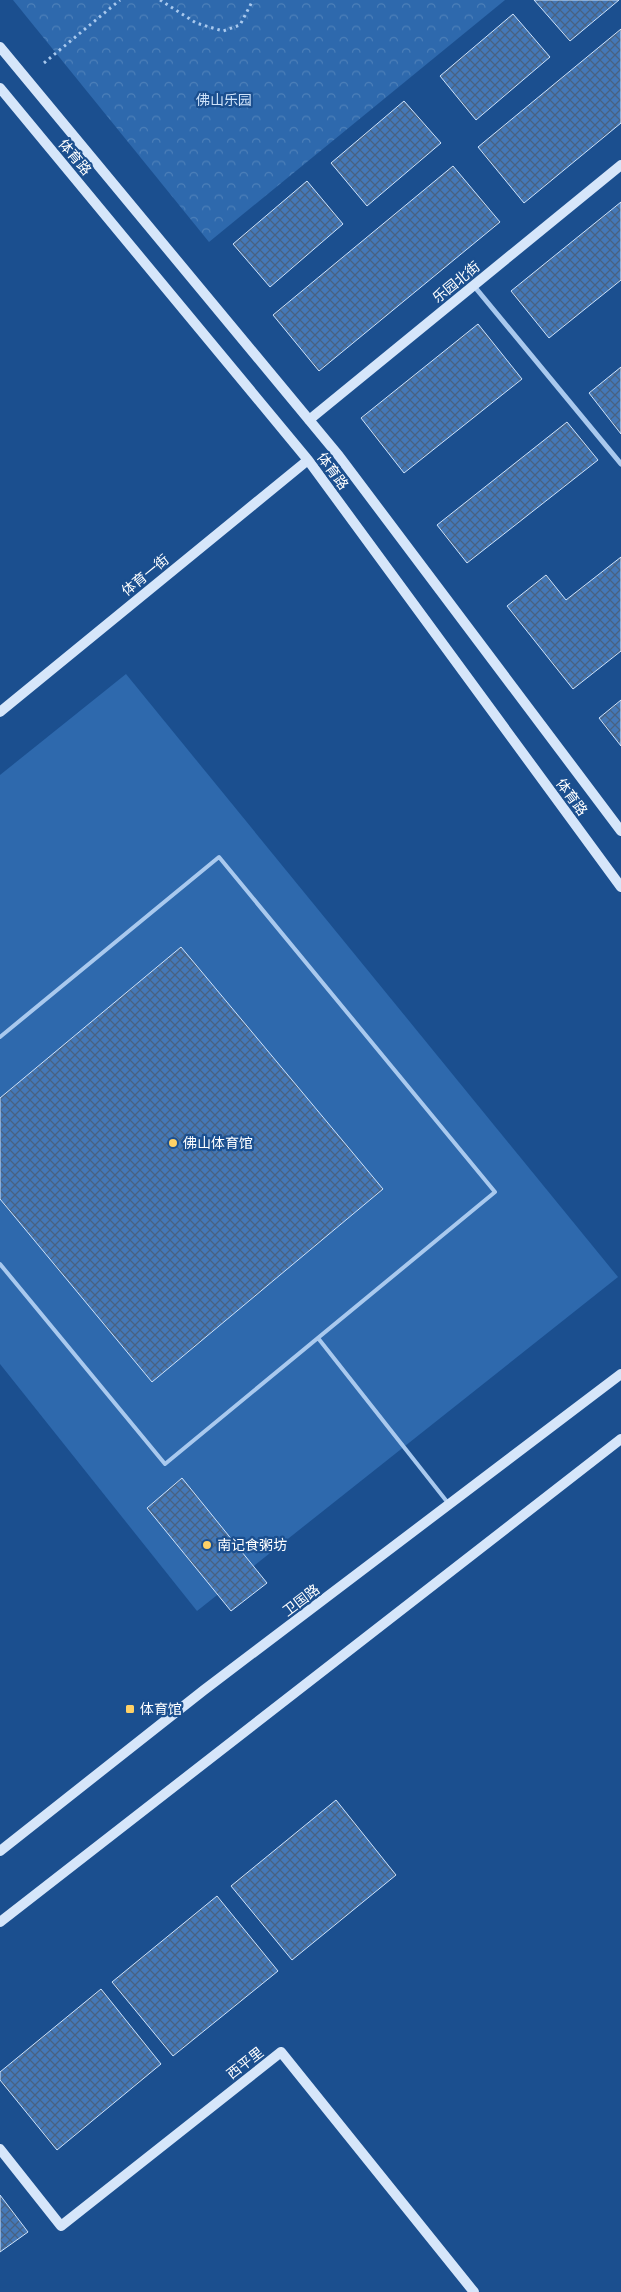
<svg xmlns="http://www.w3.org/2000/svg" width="621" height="2292" font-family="Ubuntu,'Noto Sans SC',sans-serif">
	<defs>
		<pattern id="park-crowns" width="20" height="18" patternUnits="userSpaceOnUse" patternTransform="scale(1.25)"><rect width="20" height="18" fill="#2e69ad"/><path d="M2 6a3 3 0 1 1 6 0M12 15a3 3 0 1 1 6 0" fill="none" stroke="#4d80b9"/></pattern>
		<pattern id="building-cross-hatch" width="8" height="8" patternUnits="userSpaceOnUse" patternTransform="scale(1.25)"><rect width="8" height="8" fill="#4478b7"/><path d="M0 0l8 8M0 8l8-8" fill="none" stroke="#486282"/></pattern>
	</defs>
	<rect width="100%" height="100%" fill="#1b4f8f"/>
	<path fill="url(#park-crowns)" d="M 13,0 L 505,0 L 209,242 Z"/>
	<path fill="#2e69ad" d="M 126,674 L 618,1277 L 197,1611 L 0,1364 L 0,775 Z"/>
	<path fill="url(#building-cross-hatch)" stroke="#cfe3fa" d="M 534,0 L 619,0 L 570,41 Z
		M 513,14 L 550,57 L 476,120 L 440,76 Z
		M 621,29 L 621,123 L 524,203 L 478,147 Z
		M 404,101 L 441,143 L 367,206 L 331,163 Z
		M 453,166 L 500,222 L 319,371 L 273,315 Z
		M 307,181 L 343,224 L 270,287 L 233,244 Z
		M 621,202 L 621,280 L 549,338 L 511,291 Z
		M 478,324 L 522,379 L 404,473 L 361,418 Z
		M 621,367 L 621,434 L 589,393 Z
		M 567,422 L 598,460 L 467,563 L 437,525 Z
		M 621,557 L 621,651 L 573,689 L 507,606 L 546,575 L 566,600 Z
		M 621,700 L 621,746 L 599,718 Z
		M 181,947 L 383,1189 L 152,1382 L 0,1199 L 0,1098 Z
		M 182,1478 L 267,1583 L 231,1611 L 147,1508 Z
		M 336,1800 L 396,1875 L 292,1960 L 231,1886 Z
		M 217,1896 L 278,1971 L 173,2056 L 112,1982 Z
		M 101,1989 L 161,2064 L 57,2150 L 0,2080 L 0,2072 Z
		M 0,2195 L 28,2232 L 0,2252 Z"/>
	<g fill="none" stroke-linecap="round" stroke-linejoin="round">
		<path stroke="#a9c9ee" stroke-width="3" stroke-dasharray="2.5 4" stroke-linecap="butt" d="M 160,0 L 196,23 L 223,31 L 240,25 L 253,0
			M 44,63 L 120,0"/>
		<path stroke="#a9c9ee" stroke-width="4" d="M 0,1037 L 219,857 L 495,1192 L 165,1464 L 0,1264
			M 318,1338 L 448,1503"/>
		<path stroke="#a9c9ee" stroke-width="5" d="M 474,286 L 621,464"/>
		<path stroke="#d6e6fa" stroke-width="10" d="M 0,47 L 339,456 L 621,831
			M 0,88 L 308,460 L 621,887
			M 309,420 L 621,165
			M 0,712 L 308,460
			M 0,1851 L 204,1690 L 621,1374
			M 0,1922 L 621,1439
			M 0,2149 L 61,2226 L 281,2052 L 474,2292"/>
	</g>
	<g fill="#ffd166" stroke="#1b4f8f" stroke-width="2">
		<circle cx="173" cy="1143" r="5"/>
		<circle cx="207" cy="1545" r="5"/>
		<rect x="125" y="1704" width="10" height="10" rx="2.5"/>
	</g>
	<g text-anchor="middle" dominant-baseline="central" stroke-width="4.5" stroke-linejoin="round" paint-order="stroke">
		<g font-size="14" fill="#cfe3fa" stroke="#1b4f8f">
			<text x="224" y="100">佛山乐园</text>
		</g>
		<g font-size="14" fill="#fff" stroke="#1b4f8f">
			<text transform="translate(75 157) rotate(50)">体育路</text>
			<text transform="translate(456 282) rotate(-39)">乐园北街</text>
			<text transform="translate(333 471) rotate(54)">体育路</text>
			<text transform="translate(145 575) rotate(-39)">体育一街</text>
			<text transform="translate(572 797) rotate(54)">体育路</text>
			<text transform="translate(301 1600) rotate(-37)">卫国路</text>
			<text transform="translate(245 2063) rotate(-38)">西平里</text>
		</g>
		<g font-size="14" fill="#fff" stroke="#1b4f8f" text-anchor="start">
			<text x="183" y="1143">佛山体育馆</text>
			<text x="217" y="1545">南记食粥坊</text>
			<text x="140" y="1709">体育馆</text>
		</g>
	</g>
</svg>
